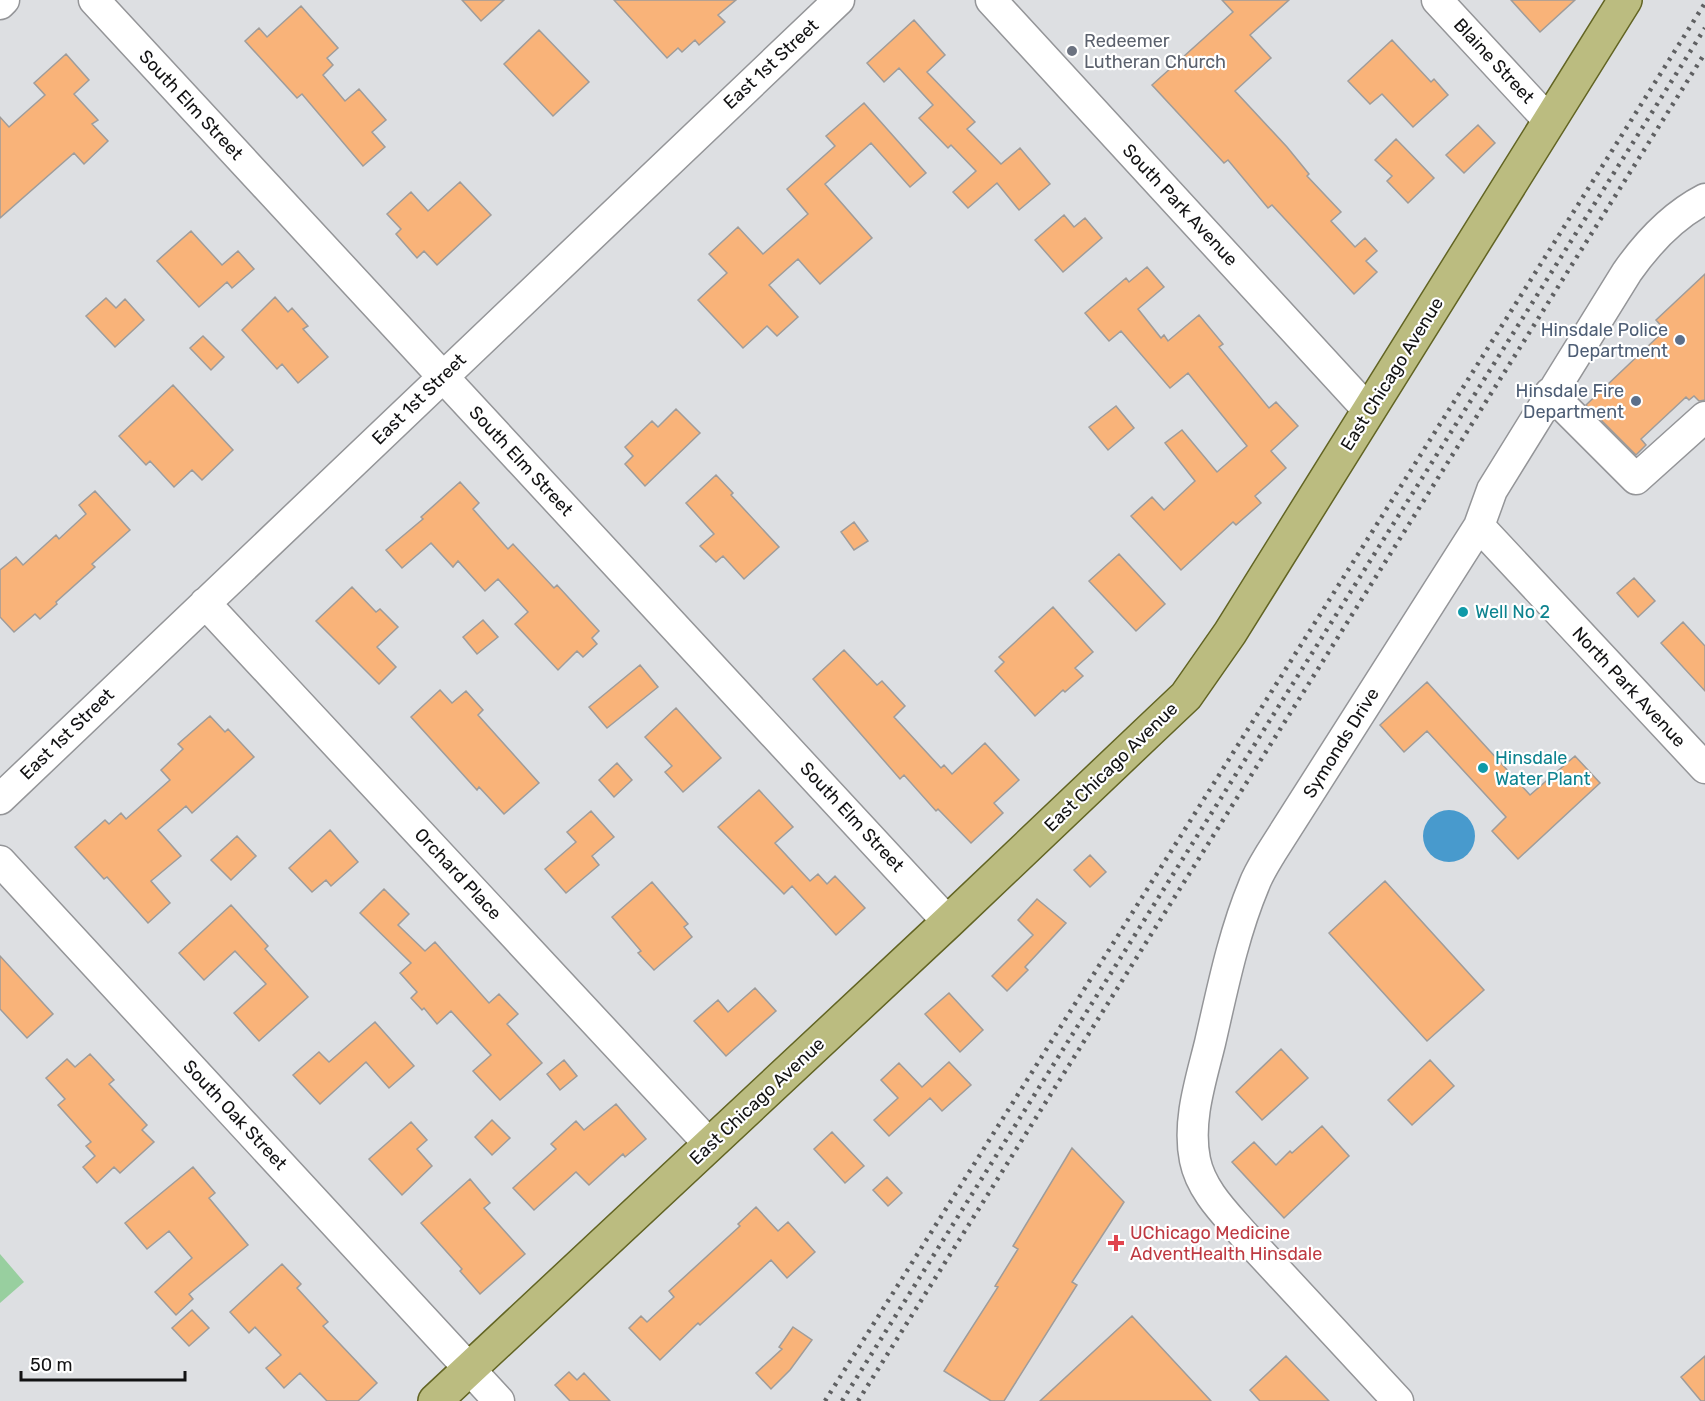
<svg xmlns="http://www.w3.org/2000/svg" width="1705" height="1401" font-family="Rubik,sans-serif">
	<rect width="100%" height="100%" fill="#dddfe2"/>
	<path fill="#98cf9f" d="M 0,1254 L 24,1282 L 0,1303 Z"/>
	<path fill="#489acd" d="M1423 836a26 26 0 1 1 52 0a26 26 0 1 1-52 0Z"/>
	<path fill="#f9b379" stroke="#9f9c9a" stroke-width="1.5" d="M 462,0 L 504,0 L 481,21 Z
		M 614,0 L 736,0 L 718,15 L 725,22 L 699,45 L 695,40 L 682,52 L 678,48 L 667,58 Z
		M 1222,0 L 1289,0 L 1250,35 L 1271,58 L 1235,91 L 1287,147 L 1309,174 L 1307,176 L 1341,212 L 1331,221 L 1355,247 L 1365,238 L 1377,251 L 1366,261 L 1377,272 L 1354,294 L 1272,205 L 1268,208 L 1228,160 L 1224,163 L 1152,85 L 1233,12 Z
		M 1511,0 L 1575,0 L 1540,32 Z
		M 301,6 L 338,48 L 327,58 L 333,65 L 323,75 L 345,101 L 359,89 L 386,120 L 372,132 L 385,147 L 363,166 L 302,94 L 297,98 L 245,41 L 259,28 L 267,37 Z
		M 914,20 L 945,55 L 927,72 L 975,122 L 967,129 L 1001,164 L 1020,148 L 1050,184 L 1019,210 L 997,183 L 968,208 L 953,192 L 976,171 L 951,145 L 948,148 L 919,118 L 933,105 L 899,68 L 884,82 L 867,63 Z
		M 539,30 L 589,82 L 553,116 L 504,64 Z
		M 1392,40 L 1431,82 L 1434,79 L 1448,95 L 1413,127 L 1382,94 L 1370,104 L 1348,81 Z
		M 66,54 L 89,80 L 74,94 L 98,120 L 92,124 L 108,141 L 84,164 L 74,153 L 0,218 L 0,117 L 9,127 L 45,95 L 34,83 Z
		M 864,103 L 926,173 L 910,187 L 871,143 L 825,184 L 872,238 L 820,284 L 798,259 L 769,285 L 798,317 L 777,336 L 767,326 L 743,348 L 698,300 L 727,273 L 709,254 L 738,227 L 763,254 L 808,214 L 787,189 L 835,146 L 826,136 Z
		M 1478,125 L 1495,143 L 1464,173 L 1446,155 Z
		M 1396,139 L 1434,178 L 1408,203 L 1387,181 L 1392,176 L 1375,160 Z
		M 460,182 L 491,215 L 437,265 L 424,251 L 417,258 L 396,234 L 401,229 L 387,214 L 411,192 L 428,211 Z
		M 1064,215 L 1074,227 L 1085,218 L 1102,238 L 1063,272 L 1035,240 Z
		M 191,231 L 222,265 L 238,251 L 254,269 L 232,288 L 227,282 L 199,307 L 157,261 Z
		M 1147,267 L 1164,287 L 1138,309 L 1161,338 L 1164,335 L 1168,341 L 1199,315 L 1223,344 L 1219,347 L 1269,408 L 1276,402 L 1298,426 L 1271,451 L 1286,468 L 1255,496 L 1261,503 L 1236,525 L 1233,522 L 1181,570 L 1131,516 L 1152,497 L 1164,510 L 1195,481 L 1165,443 L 1182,430 L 1217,472 L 1247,446 L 1188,373 L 1170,388 L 1121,331 L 1109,341 L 1085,313 L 1126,278 L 1129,282 Z
		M 1705,274 L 1705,400 L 1699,401 L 1694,396 L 1689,400 L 1686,397 L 1641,439 L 1646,445 L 1636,455 L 1586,405 L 1665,330 L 1656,320 Z
		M 275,297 L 288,312 L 292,308 L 308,326 L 303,329 L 328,357 L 298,383 L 282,364 L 277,369 L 242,330 Z
		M 106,298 L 116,308 L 125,299 L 144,320 L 115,347 L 86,316 Z
		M 203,336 L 224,357 L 211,370 L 190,348 Z
		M 173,385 L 233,450 L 202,480 L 192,470 L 174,487 L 150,461 L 146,465 L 119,436 Z
		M 1116,406 L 1134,428 L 1108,450 L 1089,427 Z
		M 676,409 L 700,433 L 645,486 L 625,464 L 633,456 L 625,447 L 652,421 L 658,427 Z
		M 716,475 L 733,493 L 731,495 L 779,547 L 744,579 L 723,556 L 716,562 L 700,546 L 714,534 L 686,503 Z
		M 460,482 L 479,503 L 473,509 L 508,549 L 513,544 L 554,588 L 557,585 L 599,631 L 592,638 L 597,644 L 583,657 L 577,651 L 558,670 L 515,624 L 528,612 L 498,579 L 485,591 L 458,561 L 453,567 L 431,543 L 402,568 L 386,550 L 423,519 L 421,517 Z
		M 95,491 L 130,530 L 92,564 L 95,567 L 56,602 L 57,604 L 40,619 L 35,614 L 14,632 L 0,617 L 0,570 L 16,557 L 23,565 L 56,535 L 59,539 L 86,514 L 79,505 Z
		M 854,522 L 868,541 L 854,550 L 841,532 Z
		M 1119,554 L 1165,604 L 1136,631 L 1089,581 Z
		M 1634,578 L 1655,601 L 1638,617 L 1617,593 Z
		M 352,587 L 376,612 L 380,609 L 398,627 L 377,647 L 396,667 L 379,684 L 316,621 Z
		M 1053,607 L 1093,652 L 1075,668 L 1083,676 L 1065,692 L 1063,690 L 1035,716 L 995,671 L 1004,662 L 999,657 Z
		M 483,620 L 498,637 L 477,654 L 463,637 Z
		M 1683,622 L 1705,646 L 1705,691 L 1661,643 Z
		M 844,650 L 877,685 L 882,681 L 905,706 L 894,717 L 941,768 L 944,765 L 952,774 L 985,743 L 1019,780 L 994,803 L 1003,813 L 971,843 L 938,809 L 936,811 L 904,775 L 900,779 L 813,679 Z
		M 640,665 L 658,687 L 607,728 L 589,707 Z
		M 1427,682 L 1530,795 L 1575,756 L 1600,783 L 1518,859 L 1492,831 L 1506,817 L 1427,731 L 1404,752 L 1380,725 Z
		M 440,690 L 452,703 L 466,691 L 483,710 L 478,715 L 539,783 L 504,814 L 479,787 L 477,790 L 411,717 Z
		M 676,708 L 721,758 L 683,792 L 665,772 L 672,766 L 645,737 Z
		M 210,716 L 225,732 L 228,729 L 254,757 L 192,813 L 186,806 L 158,830 L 181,856 L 151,881 L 170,903 L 148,923 L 107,877 L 104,879 L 75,847 L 105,820 L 109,824 L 121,813 L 126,819 L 170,780 L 161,770 L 183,749 L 178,744 Z
		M 617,763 L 632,780 L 614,797 L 599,780 Z
		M 759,790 L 793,827 L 775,843 L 810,881 L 818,874 L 827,884 L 835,876 L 865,908 L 836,935 L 792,886 L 784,894 L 718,827 Z
		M 591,811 L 614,837 L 592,856 L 599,865 L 566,893 L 545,869 L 576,842 L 567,832 Z
		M 330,830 L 358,862 L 331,886 L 326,880 L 312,892 L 289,868 Z
		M 237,836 L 256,856 L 231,880 L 211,860 Z
		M 1090,855 L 1106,872 L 1090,887 L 1074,870 Z
		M 1385,881 L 1484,990 L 1427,1041 L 1329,933 Z
		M 652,882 L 688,924 L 684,927 L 692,937 L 654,970 L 638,953 L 641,951 L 612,917 Z
		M 384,889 L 409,914 L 398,925 L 425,951 L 435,942 L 489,1003 L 499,994 L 518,1014 L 507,1024 L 542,1063 L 500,1100 L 473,1071 L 491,1055 L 451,1011 L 437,1024 L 424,1008 L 422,1010 L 411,998 L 417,992 L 400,973 L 411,963 L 360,913 Z
		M 1037,899 L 1066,923 L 1025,967 L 1028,970 L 1007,991 L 992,976 L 1033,935 L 1018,920 Z
		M 231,905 L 268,946 L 265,949 L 308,997 L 259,1041 L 234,1013 L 266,984 L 235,951 L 204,980 L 179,953 Z
		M 0,956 L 53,1014 L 27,1038 L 0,1009 Z
		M 755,988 L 776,1011 L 726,1056 L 694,1021 L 718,1000 L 728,1012 Z
		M 949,993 L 983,1030 L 960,1052 L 925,1014 Z
		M 375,1022 L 414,1066 L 389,1088 L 366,1062 L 320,1104 L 293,1075 L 319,1052 L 329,1062 Z
		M 1281,1049 L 1308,1078 L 1262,1120 L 1236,1092 Z
		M 90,1054 L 114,1080 L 109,1084 L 147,1125 L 142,1130 L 154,1142 L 120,1173 L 114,1167 L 97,1183 L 83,1167 L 95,1156 L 86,1146 L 91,1142 L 58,1105 L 65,1099 L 46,1078 L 67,1059 L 75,1067 Z
		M 564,1060 L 577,1076 L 560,1090 L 547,1074 Z
		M 1430,1060 L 1454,1086 L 1412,1125 L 1388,1100 Z
		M 949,1062 L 971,1085 L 942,1111 L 930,1098 L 889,1136 L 874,1120 L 898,1098 L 881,1080 L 899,1063 L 922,1087 Z
		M 616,1104 L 646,1139 L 625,1157 L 623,1154 L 589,1185 L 576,1172 L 534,1210 L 513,1188 L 556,1149 L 551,1144 L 576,1121 L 584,1130 Z
		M 492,1120 L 510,1138 L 492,1155 L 475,1137 Z
		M 411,1122 L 427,1140 L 417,1149 L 432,1166 L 402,1195 L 369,1159 Z
		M 1322,1126 L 1349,1156 L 1284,1218 L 1232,1162 L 1254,1142 L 1276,1165 L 1290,1151 L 1292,1153 Z
		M 832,1132 L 864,1166 L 845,1183 L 814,1149 Z
		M 1072,1148 L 1124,1202 L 1072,1282 L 1077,1285 L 1004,1401 L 991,1401 L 944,1371 L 998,1287 L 995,1286 L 1018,1249 L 1013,1246 Z
		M 193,1167 L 215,1193 L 209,1198 L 248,1245 L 189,1294 L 193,1299 L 176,1315 L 155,1292 L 192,1258 L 169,1231 L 147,1249 L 125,1223 Z
		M 887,1177 L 902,1193 L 888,1206 L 873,1190 Z
		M 470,1179 L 490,1203 L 484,1208 L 525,1254 L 480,1294 L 460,1271 L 462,1269 L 421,1223 Z
		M 756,1207 L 778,1231 L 788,1222 L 815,1252 L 787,1278 L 771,1260 L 700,1325 L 698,1323 L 660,1360 L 629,1328 L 641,1316 L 647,1322 L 674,1297 L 669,1291 L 740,1226 L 738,1224 Z
		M 282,1264 L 301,1284 L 297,1288 L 328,1322 L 323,1326 L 377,1383 L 358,1401 L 327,1401 L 300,1373 L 284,1388 L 266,1368 L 281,1355 L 255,1327 L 249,1333 L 230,1312 Z
		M 192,1310 L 209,1328 L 189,1346 L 172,1328 Z
		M 1132,1316 L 1211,1401 L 1040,1401 Z
		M 793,1327 L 812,1340 L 790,1370 L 771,1389 L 756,1373 L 782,1349 L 779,1347 Z
		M 1286,1356 L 1329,1401 L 1260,1401 L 1250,1390 Z
		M 1705,1356 L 1705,1401 L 1701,1401 L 1681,1377 Z
		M 569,1372 L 577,1380 L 584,1373 L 610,1401 L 570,1401 L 555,1385 Z"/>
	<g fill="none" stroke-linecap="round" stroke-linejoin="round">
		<g stroke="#949598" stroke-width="33">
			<path id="minor" d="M 94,0 L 948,922
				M 991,0 L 1368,410
				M 1437,0 L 1550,122
				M 0,4 L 4,0
				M 1550,393 L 1636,479 L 1705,417
				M 1479,526 L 1705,768
				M 205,603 L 710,1145
				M 0,799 L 839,0
				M 0,861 L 499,1401
				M 1398,1401 L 1244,1235 C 1225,1213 1201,1190 1195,1160 C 1187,1121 1201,1080 1210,1043 C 1222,991 1233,935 1254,885 C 1258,874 1265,863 1271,853 L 1479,526 L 1492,490 L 1627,272 C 1648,242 1672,216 1705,199"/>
		</g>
		<g stroke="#626423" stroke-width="36">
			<path id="major" d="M 435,1401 L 948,922 L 1149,731 L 1186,696 L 1230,633 L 1625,0"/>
		</g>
		<use href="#minor" stroke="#fff" stroke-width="30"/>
		<use href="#major" stroke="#bbbc80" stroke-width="33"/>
		<path stroke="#5f6062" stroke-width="4.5" stroke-dasharray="3 6" stroke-linecap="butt" d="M 825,1401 L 1705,3
			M 842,1401 L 1705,28
			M 858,1401 L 1705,53"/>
	</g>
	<circle fill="#6b7280" stroke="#fff" stroke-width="2" cx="1072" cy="51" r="6"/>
	<g fill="#5c6f8a" stroke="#fff" stroke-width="2">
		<circle cx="1680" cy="340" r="6"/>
		<circle cx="1636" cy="401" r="6"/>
	</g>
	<g fill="#0f9aa8" stroke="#fff" stroke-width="2">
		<circle cx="1463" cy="612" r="6"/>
		<circle cx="1483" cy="768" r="6"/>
	</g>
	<path fill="#e0444e" stroke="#fff" stroke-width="2" d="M1113 1234h6v6h6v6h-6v6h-6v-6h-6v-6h6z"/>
	<g text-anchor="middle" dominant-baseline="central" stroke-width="4.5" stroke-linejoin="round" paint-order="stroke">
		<g font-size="18" fill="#5b616d" stroke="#fff" text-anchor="start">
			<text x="1084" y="41">Redeemer<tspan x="1084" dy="21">Lutheran Church</tspan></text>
		</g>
		<g font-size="18" fill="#121213" stroke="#fff">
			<text transform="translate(1494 61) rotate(47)">Blaine Street</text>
			<text transform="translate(771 64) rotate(-43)">East 1st Street</text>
			<text transform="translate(191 105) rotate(47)">South Elm Street</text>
			<text transform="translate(1180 205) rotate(47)">South Park Avenue</text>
			<text transform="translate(1392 374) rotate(-58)">East Chicago Avenue</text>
			<text transform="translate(419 399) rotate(-44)">East 1st Street</text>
			<text transform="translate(521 461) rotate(47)">South Elm Street</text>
			<text transform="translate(1629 687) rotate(47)">North Park Avenue</text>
			<text transform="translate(67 734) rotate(-44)">East 1st Street</text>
			<text transform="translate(1341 743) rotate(-58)">Symonds Drive</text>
			<text transform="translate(1111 767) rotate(-44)">East Chicago Avenue</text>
			<text transform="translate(852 817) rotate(47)">South Elm Street</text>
			<text transform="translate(458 874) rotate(47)">Orchard Place</text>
			<text transform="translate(757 1101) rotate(-43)">East Chicago Avenue</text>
			<text transform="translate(235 1115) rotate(47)">South Oak Street</text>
		</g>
		<g font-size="18" fill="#4e5e75" stroke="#fff" text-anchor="end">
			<text x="1668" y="330">Hinsdale Police<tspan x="1668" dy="21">Department</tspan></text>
			<text x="1624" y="391">Hinsdale Fire<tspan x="1624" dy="21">Department</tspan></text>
		</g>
		<g font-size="18" fill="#0d838f" stroke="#fff" text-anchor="start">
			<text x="1475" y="612">Well No 2</text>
			<text x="1495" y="758">Hinsdale<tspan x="1495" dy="21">Water Plant</tspan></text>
		</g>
		<g font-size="18" fill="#be3a42" stroke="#fff" text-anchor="start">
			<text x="1130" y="1233">UChicago Medicine<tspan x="1130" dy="21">AdventHealth Hinsdale</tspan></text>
		</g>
	</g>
	<path d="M21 1371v9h164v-9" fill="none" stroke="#121213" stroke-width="3"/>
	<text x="30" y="1371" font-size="18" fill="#121213" stroke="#ffffff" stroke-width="4.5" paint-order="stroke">50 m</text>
</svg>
